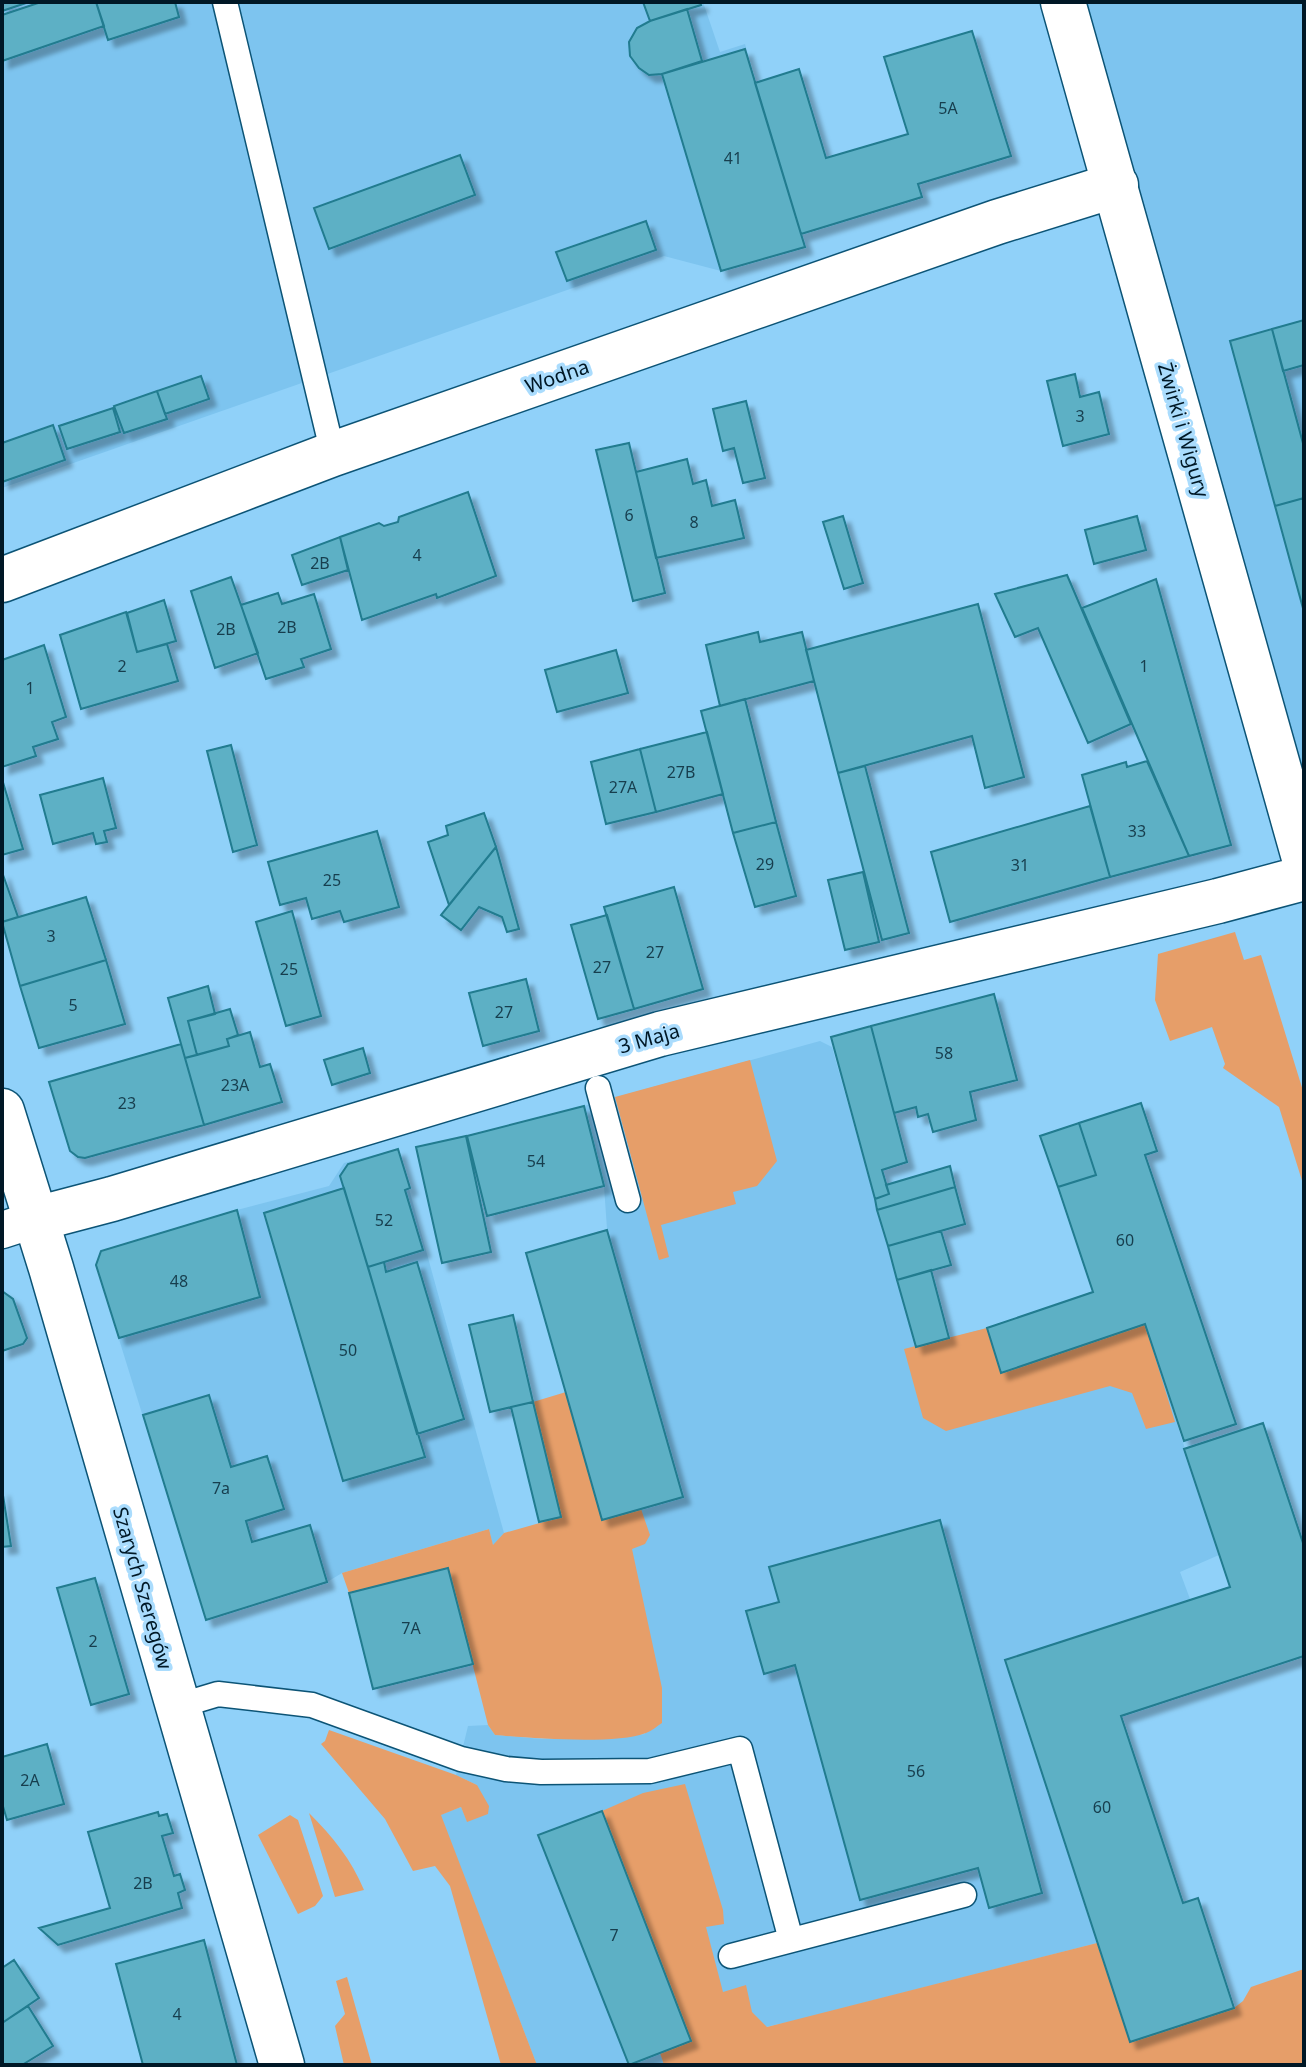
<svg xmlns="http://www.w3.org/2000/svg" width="1306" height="2067" font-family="'Noto Sans',sans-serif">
	<defs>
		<filter id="shadow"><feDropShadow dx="7" dy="7" stdDeviation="2" flood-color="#0004"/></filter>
	</defs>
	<rect width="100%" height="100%" fill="#90d1f9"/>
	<path fill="#7dc4ef" d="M 2,2 L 703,2 L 720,52 L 745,44 L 800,248 L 721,271 L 664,256 L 2,488 Z
		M 1086,2 L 1304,2 L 1304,767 L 1296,749 Z
		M 820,1041 L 832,1047 L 916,1347 L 987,1328 L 1002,1373 L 1145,1324 L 1219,1555 L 1180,1572 L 1190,1599 L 1005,1660 L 1097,1943 L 793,2021 L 711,2039 L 660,2053 L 664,2065 L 537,2065 L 440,1815 L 461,1807 L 467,1821 L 477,1785 L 456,1775 L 468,1726 L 488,1725 L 495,1735 L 542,1739 L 617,1738 L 645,1734 L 602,1520 L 526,1253 L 607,1229 L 604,1186 L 584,1106 Z
		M 398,1149 L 504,1533 L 493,1546 L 489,1529 L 342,1573 L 327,1582 L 206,1620 L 96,1265 L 101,1251 L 237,1210 L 329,1186 L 344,1163 Z"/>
	<path fill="#e69e69" d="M 1235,932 L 1244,960 L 1261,955 L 1304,1094 L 1304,1187 L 1279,1107 L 1223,1068 L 1225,1064 L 1212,1027 L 1170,1041 L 1155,1000 L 1158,954 Z
		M 750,1060 L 777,1161 L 757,1186 L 733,1192 L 736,1204 L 661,1225 L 669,1257 L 659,1260 L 615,1097 Z
		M 1145,1324 L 1175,1422 L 1146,1429 L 1132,1393 L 1110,1386 L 946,1431 L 923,1418 L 904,1349 L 987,1328 L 1002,1373 Z
		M 566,1392 L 641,1509 L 650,1535 L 645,1544 L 632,1549 L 662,1688 L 662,1723 C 657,1726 652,1731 646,1733 C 615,1745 530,1738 495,1735 L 488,1725 L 448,1568 L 349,1593 L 342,1573 L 489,1529 L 493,1545 L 504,1533 L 561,1517 L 533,1402 Z
		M 329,1730 L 456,1775 L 477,1785 L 489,1806 L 488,1814 L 467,1822 L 461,1807 L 441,1815 L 537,2065 L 501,2065 L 450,1886 L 435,1866 L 413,1871 L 385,1819 L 321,1744 L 325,1741 Z
		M 685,1784 L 723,1910 L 724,1924 L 706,1927 L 723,1992 L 746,1985 L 752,2012 L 767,2027 L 1097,1943 L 1130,2042 L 1234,2008 L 1243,2001 L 1251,1987 L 1304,1969 L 1304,2065 L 664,2065 L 660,2053 L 691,2041 L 602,1811 L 643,1793 Z
		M 309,1813 C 333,1837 351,1859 364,1890 L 335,1897 Z
		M 290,1815 L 298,1820 L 323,1896 L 315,1906 L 298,1914 L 258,1835 Z
		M 347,1977 L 372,2065 L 344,2065 L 335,2026 L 345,2014 L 336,1981 Z"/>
	<path fill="#5db0c5" stroke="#207b8f" stroke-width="2" filter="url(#shadow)" d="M 2,2 L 29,2 L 2,11 Z
		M 41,2 L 96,2 L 104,26 L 2,61 L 2,15 Z
		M 96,2 L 175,2 L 179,17 L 108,40 Z
		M 643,2 L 700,2 L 701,5 L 650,21 Z
		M 687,9 L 702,61 L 662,74 L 649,75 L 639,68 L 630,56 L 629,42 L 637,28 L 650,21 Z
		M 972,31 L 1011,156 L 918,184 L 922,197 L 801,234 L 755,83 L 799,69 L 826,158 L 908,134 L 884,57 Z
		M 745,49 L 805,247 L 721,271 L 662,74 Z
		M 460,155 L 475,195 L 329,249 L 314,208 Z
		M 646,221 L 656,250 L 567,281 L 556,252 Z
		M 1304,320 L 1304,365 L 1283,371 L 1272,329 Z
		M 1272,329 L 1304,447 L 1304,498 L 1275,506 L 1230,341 Z
		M 1075,374 L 1080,397 L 1099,392 L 1109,434 L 1063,446 L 1047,381 Z
		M 201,376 L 209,399 L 165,414 L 157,391 Z
		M 157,391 L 167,419 L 124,433 L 114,406 Z
		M 746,401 L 765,478 L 743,483 L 734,448 L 723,451 L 713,409 Z
		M 113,408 L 120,432 L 67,449 L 59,426 Z
		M 53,425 L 65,460 L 2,482 L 2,443 Z
		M 629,443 L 665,593 L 633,601 L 596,450 Z
		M 687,459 L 693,484 L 706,480 L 712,506 L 735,500 L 744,538 L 656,558 L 636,472 Z
		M 468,492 L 496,576 L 437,598 L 436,594 L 362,620 L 340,537 L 379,523 L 384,526 L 398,522 L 399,517 Z
		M 1304,498 L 1304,612 L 1275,506 Z
		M 843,516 L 863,583 L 844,589 L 823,522 Z
		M 1137,516 L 1146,550 L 1094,564 L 1085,530 Z
		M 340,537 L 348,570 L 302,585 L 292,555 Z
		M 1067,575 L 1131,724 L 1088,743 L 1038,628 L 1015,637 L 995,594 Z
		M 231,577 L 258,653 L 215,668 L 191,591 Z
		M 1156,579 L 1231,845 L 1189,856 L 1082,608 Z
		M 278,593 L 282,604 L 314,594 L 331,649 L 301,659 L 304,667 L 266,679 L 241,605 Z
		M 164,600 L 176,641 L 137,652 L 127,613 Z
		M 978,604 L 1024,777 L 985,788 L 972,736 L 838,773 L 806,650 Z
		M 126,612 L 137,652 L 167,644 L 178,681 L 81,709 L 60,635 Z
		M 758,632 L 760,642 L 802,632 L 814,681 L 720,706 L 706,645 Z
		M 44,645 L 66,717 L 52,722 L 58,739 L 33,747 L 36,756 L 2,767 L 2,660 Z
		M 616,650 L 628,693 L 557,712 L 545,670 Z
		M 745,699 L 776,822 L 733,833 L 701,711 Z
		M 707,732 L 723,794 L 656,812 L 640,749 Z
		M 231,745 L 257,845 L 233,852 L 207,751 Z
		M 640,749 L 656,812 L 606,824 L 591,762 Z
		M 1147,761 L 1189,856 L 1110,877 L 1082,775 L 1126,762 L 1127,767 Z
		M 865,766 L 909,933 L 882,940 L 838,773 Z
		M 103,778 L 116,828 L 104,831 L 107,842 L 96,844 L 93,833 L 53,844 L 40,795 Z
		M 2,779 L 23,849 L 2,855 Z
		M 1090,806 L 1110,877 L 950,922 L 931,852 Z
		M 484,813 L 496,847 L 449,905 L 428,842 L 448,835 L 446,826 Z
		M 776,822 L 796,896 L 755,907 L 733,833 Z
		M 377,831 L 399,907 L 344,922 L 340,911 L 312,919 L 306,898 L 280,905 L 268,862 Z
		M 496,847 L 519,929 L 507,932 L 502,917 L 479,907 L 461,930 L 441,915 Z
		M 2,872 L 18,917 L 2,922 Z
		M 863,872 L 879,942 L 845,950 L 828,880 Z
		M 674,887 L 703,989 L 634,1009 L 604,907 Z
		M 86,897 L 106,960 L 20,986 L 2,922 Z
		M 292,911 L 321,1016 L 286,1026 L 256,922 Z
		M 607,915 L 634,1009 L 598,1019 L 571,925 Z
		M 106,960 L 125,1024 L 39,1048 L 20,986 Z
		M 526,979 L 539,1031 L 483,1046 L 469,993 Z
		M 208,986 L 215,1014 L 188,1021 L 197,1055 L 185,1058 L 168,998 Z
		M 994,994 L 1017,1080 L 970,1092 L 976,1120 L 933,1132 L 928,1114 L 918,1117 L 916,1107 L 894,1113 L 871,1026 Z
		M 230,1009 L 238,1035 L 227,1039 L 229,1046 L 197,1055 L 188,1021 Z
		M 871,1026 L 907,1162 L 882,1170 L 889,1194 L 875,1199 L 831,1037 Z
		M 250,1032 L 260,1067 L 270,1064 L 282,1102 L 204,1125 L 185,1058 L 229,1046 L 227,1039 Z
		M 181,1044 L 204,1125 L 85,1158 L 78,1157 L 70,1151 L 49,1082 Z
		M 363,1048 L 370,1073 L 332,1085 L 324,1060 Z
		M 1141,1103 L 1157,1151 L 1145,1155 L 1236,1424 L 1184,1441 L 1145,1324 L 1001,1373 L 987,1328 L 1093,1292 L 1058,1187 L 1096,1175 L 1079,1123 Z
		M 584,1106 L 604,1186 L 487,1216 L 467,1136 Z
		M 1079,1123 L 1096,1175 L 1058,1187 L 1040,1136 Z
		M 466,1136 L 491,1252 L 442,1263 L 416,1147 Z
		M 398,1149 L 410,1188 L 405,1190 L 423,1250 L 368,1267 L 340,1176 L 348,1164 Z
		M 950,1166 L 955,1187 L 877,1210 L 875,1199 L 889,1194 L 886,1185 Z
		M 955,1187 L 965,1224 L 888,1246 L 877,1210 Z
		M 344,1188 L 425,1457 L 343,1481 L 264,1213 Z
		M 237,1210 L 260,1297 L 119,1338 L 96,1265 L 101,1251 Z
		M 607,1230 L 683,1497 L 602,1520 L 526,1253 Z
		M 941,1231 L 951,1265 L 897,1280 L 888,1246 Z
		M 384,1262 L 386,1272 L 417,1262 L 464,1419 L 417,1434 L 368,1267 Z
		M 931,1270 L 949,1338 L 916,1347 L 897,1280 Z
		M 2,1291 L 13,1299 L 27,1338 L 23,1344 L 2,1351 Z
		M 513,1315 L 533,1402 L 490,1412 L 469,1325 Z
		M 209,1395 L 231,1467 L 267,1456 L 284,1509 L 246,1521 L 252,1542 L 310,1525 L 327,1582 L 206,1620 L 143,1415 Z
		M 533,1402 L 561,1517 L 539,1522 L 511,1407 Z
		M 1263,1423 L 1304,1546 L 1304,1656 L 1121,1716 L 1183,1903 L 1198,1898 L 1234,2008 L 1130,2042 L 1005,1660 L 1230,1587 L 1184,1449 Z
		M 2,1489 L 11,1546 L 2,1547 Z
		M 940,1520 L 1042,1893 L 989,1908 L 978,1868 L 860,1900 L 795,1665 L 764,1674 L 746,1611 L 779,1602 L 769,1567 Z
		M 448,1568 L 473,1664 L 373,1689 L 349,1593 Z
		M 95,1578 L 129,1694 L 91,1705 L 57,1588 Z
		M 47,1744 L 64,1804 L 7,1820 L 2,1803 L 2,1757 Z
		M 602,1811 L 691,2041 L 629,2065 L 538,1835 Z
		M 158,1812 L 159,1816 L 167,1814 L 173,1833 L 162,1836 L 174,1876 L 180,1874 L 185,1890 L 178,1893 L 182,1908 L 58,1945 L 39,1928 L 110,1908 L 88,1832 Z
		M 204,1940 L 237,2065 L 143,2065 L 116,1964 Z
		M 14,1960 L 39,1998 L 2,2023 L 2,1968 Z
		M 28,2006 L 53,2046 L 22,2065 L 2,2065 L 2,2023 Z"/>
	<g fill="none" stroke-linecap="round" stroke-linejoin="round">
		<g stroke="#0c5476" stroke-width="27">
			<path id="service" d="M 225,2 L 333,454
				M 598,1088 L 628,1200
				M 178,1706 L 218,1694 L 312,1705 L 461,1759 L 506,1769 L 541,1772 L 650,1771 L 740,1749 L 791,1940
				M 731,1956 L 964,1895"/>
		</g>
		<g stroke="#0c5476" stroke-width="39">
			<path id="pedestrian" d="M 2,1230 L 36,1219"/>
		</g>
		<g stroke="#0c5476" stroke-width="47">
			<path id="minor" d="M 2,580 L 333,454 L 997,222 L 1116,185"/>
		</g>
		<g stroke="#0c5476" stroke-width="47">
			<path id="tertiary" d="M 1063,2 L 1304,858
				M 2,1111 L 51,1268 L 282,2065
				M 36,1219 L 112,1199 L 660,1034 L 1218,901 L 1304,878"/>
		</g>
		<use href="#service" stroke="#fff" stroke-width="24"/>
		<use href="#pedestrian" stroke="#fff" stroke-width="36"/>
		<use href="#minor" stroke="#fff" stroke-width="44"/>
		<use href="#tertiary" stroke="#fff" stroke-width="44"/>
	</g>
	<g text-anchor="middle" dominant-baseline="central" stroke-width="7" stroke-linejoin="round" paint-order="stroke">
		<g font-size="16" fill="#173e4e">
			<text x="948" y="108">5A</text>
			<text x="733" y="158">41</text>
			<text x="1080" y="416">3</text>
			<text x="629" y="515">6</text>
			<text x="694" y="522">8</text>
			<text x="417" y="555">4</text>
			<text x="320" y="563">2B</text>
			<text x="287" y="627">2B</text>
			<text x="226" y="629">2B</text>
			<text x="122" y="666">2</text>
			<text x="1144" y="666">1</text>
			<text x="30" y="688">1</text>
			<text x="681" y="772">27B</text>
			<text x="623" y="787">27A</text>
			<text x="1137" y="831">33</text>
			<text x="765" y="864">29</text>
			<text x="1020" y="865">31</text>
			<text x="332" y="880">25</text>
			<text x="51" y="936">3</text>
			<text x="655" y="952">27</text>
			<text x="602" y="967">27</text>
			<text x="289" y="969">25</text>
			<text x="73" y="1005">5</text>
			<text x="504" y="1012">27</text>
			<text x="944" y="1053">58</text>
			<text x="235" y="1085">23A</text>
			<text x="127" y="1103">23</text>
			<text x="536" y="1161">54</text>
			<text x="384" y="1220">52</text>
			<text x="1125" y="1240">60</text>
			<text x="179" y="1281">48</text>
			<text x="348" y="1350">50</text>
			<text x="221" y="1488">7a</text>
			<text x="411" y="1628">7A</text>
			<text x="93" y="1641">2</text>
			<text x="916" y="1771">56</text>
			<text x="30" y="1780">2A</text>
			<text x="1102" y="1807">60</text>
			<text x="143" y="1883">2B</text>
			<text x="614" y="1935">7</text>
			<text x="177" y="2014">4</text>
		</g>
		<g font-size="20" fill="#001826" stroke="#aadcfd">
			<text transform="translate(557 376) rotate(-19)">Wodna</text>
			<text transform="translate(1184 430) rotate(74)">Żwirki i Wigury</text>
			<text transform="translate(649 1038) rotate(-16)">3 Maja</text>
			<text transform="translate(143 1588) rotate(74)">Szarych Szeregów</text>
		</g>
	</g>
	<rect width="1306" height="2067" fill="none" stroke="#001826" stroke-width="8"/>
</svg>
